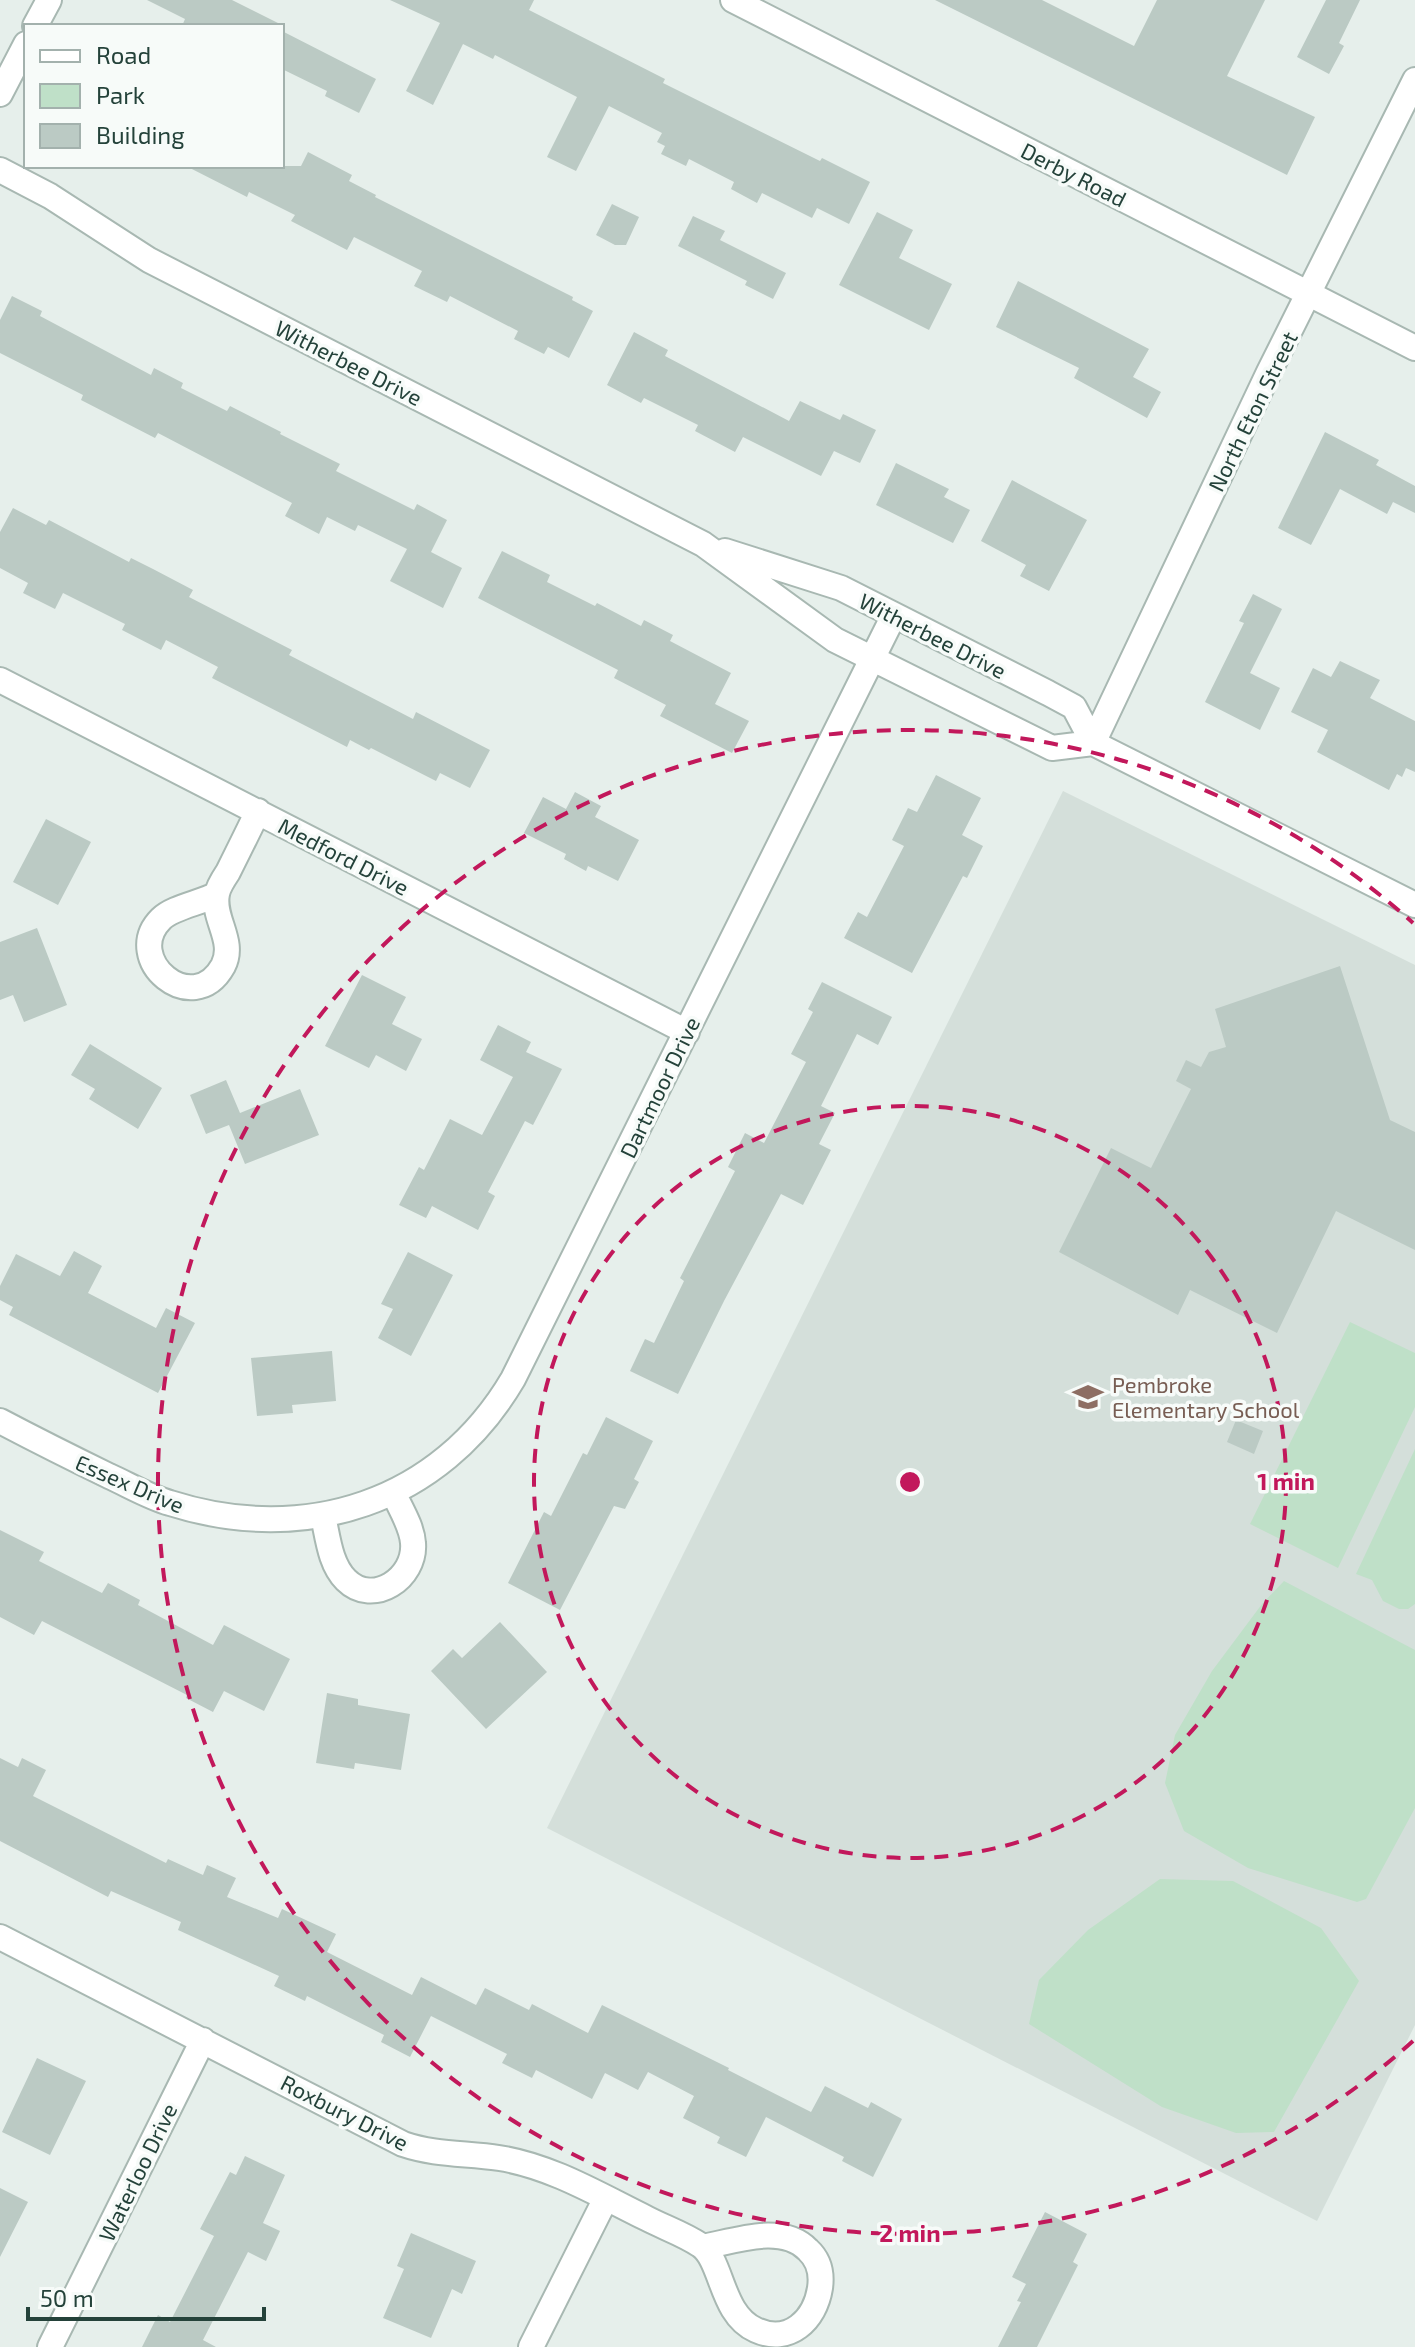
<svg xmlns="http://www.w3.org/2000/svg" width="1415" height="2347" font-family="'Exo 2',sans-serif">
	<rect width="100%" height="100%" fill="#e6efeb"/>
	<path fill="#d4dfda" d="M 1063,791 L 1415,965 L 1415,2025 L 1317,2221 L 547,1828 Z"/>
	<path fill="#bfe0c8" d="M 1350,1322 L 1415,1353 L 1415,1407 L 1338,1568 L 1250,1524 Z
		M 1415,1449 L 1415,1604 L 1408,1609 L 1399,1609 L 1383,1601 L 1372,1580 L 1356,1574 Z
		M 1284,1581 L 1415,1650 L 1415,1808 L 1366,1899 L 1357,1902 L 1248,1868 L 1184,1831 L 1165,1783 L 1175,1735 L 1212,1671 L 1262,1604 Z
		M 1160,1879 L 1233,1881 L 1321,1928 L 1359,1981 L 1274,2132 L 1236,2133 L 1162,2107 L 1029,2024 L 1039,1980 L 1088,1930 Z"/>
	<path fill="#bbcac4" d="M 147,0 L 232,0 L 284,26 L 182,26 L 185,19 Z
		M 390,0 L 534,0 L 529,10 L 665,79 L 663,83 L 820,161 L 822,158 L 870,182 L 849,224 L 817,208 L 812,218 L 762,193 L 757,203 L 731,189 L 734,182 L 689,159 L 686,166 L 661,154 L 665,146 L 657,142 L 662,133 L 609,106 L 576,171 L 547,157 L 577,97 L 495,55 L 493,59 L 463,44 L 433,105 L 406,91 L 440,23 Z
		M 935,0 L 1042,0 L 1134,46 L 1157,0 L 1265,0 L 1227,76 L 1315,117 L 1287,175 Z
		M 1326,0 L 1360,0 L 1339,43 L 1344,46 L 1329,74 L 1297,57 Z
		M 282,31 L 376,79 L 359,113 L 325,96 L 327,91 L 282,69 Z
		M 308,152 L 352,175 L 349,181 L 376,195 L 375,197 L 573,297 L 572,300 L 593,311 L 569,358 L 548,347 L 544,354 L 514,339 L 518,331 L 450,296 L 447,302 L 414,286 L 422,271 L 354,237 L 347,250 L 291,221 L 295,215 L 249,192 L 247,197 L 186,166 L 301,166 Z
		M 612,204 L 639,217 L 626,245 L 615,245 L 596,235 Z
		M 877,212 L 913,230 L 899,258 L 952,284 L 929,330 L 839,285 Z
		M 693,216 L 725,231 L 720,240 L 786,273 L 773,299 L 745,285 L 747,281 L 678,246 Z
		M 1018,281 L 1149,349 L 1133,377 L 1161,392 L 1147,418 L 1074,378 L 1079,368 L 996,327 Z
		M 12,296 L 42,311 L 40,316 L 151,375 L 154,368 L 183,383 L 181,388 L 227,411 L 230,406 L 281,432 L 280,434 L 340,464 L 336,471 L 414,510 L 417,504 L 447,520 L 431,552 L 462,568 L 443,608 L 390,581 L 407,549 L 358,525 L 355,531 L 327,517 L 319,534 L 285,516 L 292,503 L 158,433 L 155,438 L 81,400 L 83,395 L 0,353 L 0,320 Z
		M 634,332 L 668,350 L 665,356 L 789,421 L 800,401 L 840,420 L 843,414 L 876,430 L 860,463 L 834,451 L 821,476 L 743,437 L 735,452 L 695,431 L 698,425 L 644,398 L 641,403 L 607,385 Z
		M 1325,432 L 1379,460 L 1376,465 L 1415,486 L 1415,513 L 1393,502 L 1387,514 L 1340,489 L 1311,545 L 1278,528 Z
		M 896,463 L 949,489 L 944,497 L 970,510 L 953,543 L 876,505 Z
		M 1012,480 L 1087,520 L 1049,591 L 1020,576 L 1026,565 L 981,541 Z
		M 13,508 L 46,525 L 49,520 L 129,562 L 131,558 L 153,569 L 193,590 L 189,597 L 292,650 L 289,655 L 413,719 L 416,712 L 490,750 L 470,788 L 440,773 L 436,781 L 371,748 L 369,750 L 350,740 L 347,747 L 212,678 L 218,667 L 166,640 L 161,650 L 122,630 L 125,624 L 63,593 L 55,609 L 23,593 L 28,583 L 0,568 L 0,532 Z
		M 502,551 L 550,575 L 547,582 L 595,606 L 597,603 L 641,626 L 644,620 L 673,635 L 670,641 L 731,673 L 715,704 L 749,721 L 732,753 L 660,716 L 666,705 L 614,678 L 618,670 L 478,598 Z
		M 1253,594 L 1282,609 L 1250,673 L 1280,688 L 1260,730 L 1205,702 L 1244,623 L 1239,621 Z
		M 1340,661 L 1380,680 L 1370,698 L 1415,721 L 1415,772 L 1406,768 L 1402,777 L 1397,774 L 1389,790 L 1317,752 L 1328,730 L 1291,712 L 1313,668 L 1331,677 Z
		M 936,775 L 981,798 L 962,835 L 983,846 L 967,878 L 963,876 L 912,973 L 844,938 L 858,912 L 867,917 L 904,846 L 892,840 L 908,808 L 917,812 Z
		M 575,792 L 601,806 L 595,817 L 639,840 L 618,881 L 588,866 L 586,871 L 564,859 L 566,854 L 524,833 L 543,797 L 566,809 Z
		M 46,819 L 91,842 L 58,905 L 13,882 Z
		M 37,928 L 67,1005 L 24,1022 L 13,995 L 0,1000 L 0,942 Z
		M 1340,966 L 1390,1120 L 1415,1132 L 1415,1250 L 1336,1211 L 1277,1333 L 1190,1290 L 1178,1315 L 1059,1252 L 1111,1148 L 1151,1168 L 1191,1089 L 1176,1081 L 1186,1060 L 1201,1067 L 1209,1052 L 1226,1047 L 1215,1009 Z
		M 362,975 L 406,997 L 392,1024 L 422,1039 L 406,1071 L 376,1055 L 369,1068 L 325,1046 Z
		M 822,982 L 892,1017 L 878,1045 L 857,1034 L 821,1106 L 835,1113 L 819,1144 L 831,1150 L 803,1205 L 781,1194 L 724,1301 L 678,1394 L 630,1371 L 645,1339 L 654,1343 L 684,1281 L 680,1278 L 735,1171 L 728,1167 L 745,1133 L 764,1143 L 806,1062 L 791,1054 L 813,1012 L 808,1009 Z
		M 498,1025 L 531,1042 L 526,1052 L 562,1069 L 533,1125 L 525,1121 L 488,1192 L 495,1196 L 478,1230 L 432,1206 L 426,1218 L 399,1205 L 419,1167 L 424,1170 L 450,1119 L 482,1135 L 513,1077 L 480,1060 Z
		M 90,1044 L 162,1088 L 138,1129 L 89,1099 L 95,1089 L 71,1075 Z
		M 226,1080 L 240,1113 L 300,1089 L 319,1135 L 245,1164 L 229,1125 L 206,1134 L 190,1095 Z
		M 74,1251 L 102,1266 L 88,1293 L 156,1328 L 166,1308 L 195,1323 L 158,1393 L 9,1315 L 13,1307 L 0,1300 L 0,1286 L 16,1254 L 60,1276 Z
		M 408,1252 L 453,1275 L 411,1356 L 378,1338 L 393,1309 L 381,1304 Z
		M 332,1351 L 336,1401 L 292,1405 L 293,1413 L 257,1416 L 251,1358 Z
		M 606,1417 L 653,1441 L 634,1479 L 639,1482 L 625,1509 L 614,1506 L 560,1610 L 508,1583 L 544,1512 L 551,1516 L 583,1453 L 587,1455 Z
		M 1236,1420 L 1263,1431 L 1254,1454 L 1227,1442 Z
		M 0,1530 L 44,1552 L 39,1561 L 102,1593 L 108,1583 L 140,1600 L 138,1605 L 213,1645 L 224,1625 L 290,1659 L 264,1711 L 224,1691 L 213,1712 L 186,1698 L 187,1695 L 42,1621 L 34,1635 L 0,1617 Z
		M 500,1622 L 547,1672 L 486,1729 L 431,1671 L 453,1649 L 462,1658 Z
		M 327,1693 L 358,1699 L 358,1705 L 410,1714 L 401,1770 L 355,1763 L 354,1769 L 316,1763 Z
		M 0,1758 L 18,1767 L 22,1758 L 46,1770 L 33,1796 L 166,1863 L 168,1859 L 203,1875 L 207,1865 L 236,1878 L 227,1897 L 278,1918 L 282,1909 L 336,1934 L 327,1952 L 412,1995 L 421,1977 L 476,2005 L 485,1988 L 529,2010 L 532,2004 L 588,2033 L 602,2005 L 729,2068 L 728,2070 L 811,2112 L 825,2086 L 868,2108 L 871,2102 L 902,2119 L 873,2177 L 842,2161 L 844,2157 L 766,2117 L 746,2157 L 717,2143 L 720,2137 L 683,2118 L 694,2096 L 648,2072 L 638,2090 L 605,2073 L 592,2099 L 536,2070 L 532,2078 L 502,2063 L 507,2054 L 431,2016 L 410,2057 L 381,2042 L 384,2035 L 307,1996 L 305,2001 L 274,1986 L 279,1976 L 178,1930 L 181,1922 L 111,1891 L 108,1897 L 0,1841 Z
		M 37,2058 L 86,2081 L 50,2155 L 2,2132 Z
		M 245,2156 L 285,2175 L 263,2223 L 280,2231 L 266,2261 L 248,2252 L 203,2340 L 216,2347 L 142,2347 L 158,2315 L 170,2322 L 214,2236 L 200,2229 L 230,2172 L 236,2175 Z
		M 0,2188 L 28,2202 L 0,2257 Z
		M 1045,2212 L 1087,2234 L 1073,2262 L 1078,2265 L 1037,2347 L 998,2347 L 1021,2302 L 1017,2301 L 1026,2284 L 1012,2277 Z
		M 411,2233 L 476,2261 L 462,2294 L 452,2289 L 431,2338 L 383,2318 L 404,2269 L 397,2266 Z"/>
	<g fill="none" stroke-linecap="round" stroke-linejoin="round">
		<g stroke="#a8b8b2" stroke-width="28">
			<path id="minor" d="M 733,0 L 1415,348
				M 35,26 L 49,0
				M 0,94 L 26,44
				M 0,170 L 50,196 L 149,260 L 703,544 L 835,640 L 1052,748 L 1093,743
				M 725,551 L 841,588 L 1048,693 L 1074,707 L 1093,743 L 1415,905
				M 0,680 L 687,1032
				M 1093,743 L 1269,372 L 1415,80
				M 217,894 C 201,903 173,907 161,919 C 121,959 193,1020 223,966 C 236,941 212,919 217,894 C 218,887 224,878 228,872 C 238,852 248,832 258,811
				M 0,1421 C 36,1440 72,1458 109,1476 C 129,1485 149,1497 170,1503 C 305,1546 440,1503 513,1379 L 894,615
				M 323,1516 C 328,1538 330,1564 346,1580 C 373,1607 416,1578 413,1543 C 412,1526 400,1508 393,1492
				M 0,1937 L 403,2144 C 435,2155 467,2153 499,2158 C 551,2166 599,2195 646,2218 C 663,2227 684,2234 700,2245 C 723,2260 720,2314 756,2330 C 789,2345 815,2320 820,2288 C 822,2274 819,2260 808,2250 C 782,2223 735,2241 703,2247
				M 50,2347 L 203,2040
				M 531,2347 L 606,2198"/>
		</g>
		<use href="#minor" stroke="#fff" stroke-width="24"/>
	</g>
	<g fill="none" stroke="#c2185b" stroke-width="4" stroke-dasharray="14 10">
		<circle cx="910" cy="1482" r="376"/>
		<path d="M1413 2041A752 752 0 1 1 1413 923"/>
	</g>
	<defs>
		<g id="school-bare" transform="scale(2.4)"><path d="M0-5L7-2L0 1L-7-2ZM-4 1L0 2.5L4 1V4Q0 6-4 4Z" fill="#8d6e63" stroke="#f7fbf9" stroke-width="2.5" paint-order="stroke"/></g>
	</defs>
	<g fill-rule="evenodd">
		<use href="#school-bare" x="1088" y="1397"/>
	</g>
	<g text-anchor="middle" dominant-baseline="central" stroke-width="7" stroke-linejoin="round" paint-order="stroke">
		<g font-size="22" fill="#24423a" stroke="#f7fbf9">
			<text transform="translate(1074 174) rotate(27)">Derby Road</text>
			<text transform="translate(349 362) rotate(27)">Witherbee Drive</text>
			<text transform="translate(1252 411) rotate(-64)">North Eton Street</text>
			<text transform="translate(933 635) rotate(27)">Witherbee Drive</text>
			<text transform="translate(344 856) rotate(27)">Medford Drive</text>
			<text transform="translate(659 1087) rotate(-64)">Dartmoor Drive</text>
			<text transform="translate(130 1483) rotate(23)">Essex Drive</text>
			<text transform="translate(345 2112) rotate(27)">Roxbury Drive</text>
			<text transform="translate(137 2172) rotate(-64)">Waterloo Drive</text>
		</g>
		<g font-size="22" fill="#785e54" stroke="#f7fbf9" text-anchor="start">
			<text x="1112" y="1384">Pembroke<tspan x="1112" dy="25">Elementary School</tspan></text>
		</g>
	</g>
	<circle cx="910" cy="1482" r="12" fill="#c2185b" stroke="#f7fbf9" stroke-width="4"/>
	<g font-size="24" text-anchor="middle" font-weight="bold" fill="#c2185b" stroke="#f7fbf9" stroke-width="7" stroke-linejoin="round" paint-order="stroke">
		<text x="1286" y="1490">1 min</text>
		<text x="910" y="2242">2 min</text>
	</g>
	<rect x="24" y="24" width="260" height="144" fill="#f7fbf9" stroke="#a3b1ad" stroke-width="2"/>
	<rect x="40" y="50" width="40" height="12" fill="#ffffff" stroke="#a3b1ad" stroke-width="2"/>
	<text x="96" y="64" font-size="24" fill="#24423a">Road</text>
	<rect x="40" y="84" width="40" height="24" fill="#bfe0c8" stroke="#a3b1ad" stroke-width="2"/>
	<text x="96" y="104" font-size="24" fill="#24423a">Park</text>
	<rect x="40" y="124" width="40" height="24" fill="#bbcac4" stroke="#a3b1ad" stroke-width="2"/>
	<text x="96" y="144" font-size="24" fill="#24423a">Building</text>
	<path d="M28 2307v12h236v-12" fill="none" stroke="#24423a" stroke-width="4"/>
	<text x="40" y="2307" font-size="24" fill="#24423a" stroke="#f7fbf9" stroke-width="6" paint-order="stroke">50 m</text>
</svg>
